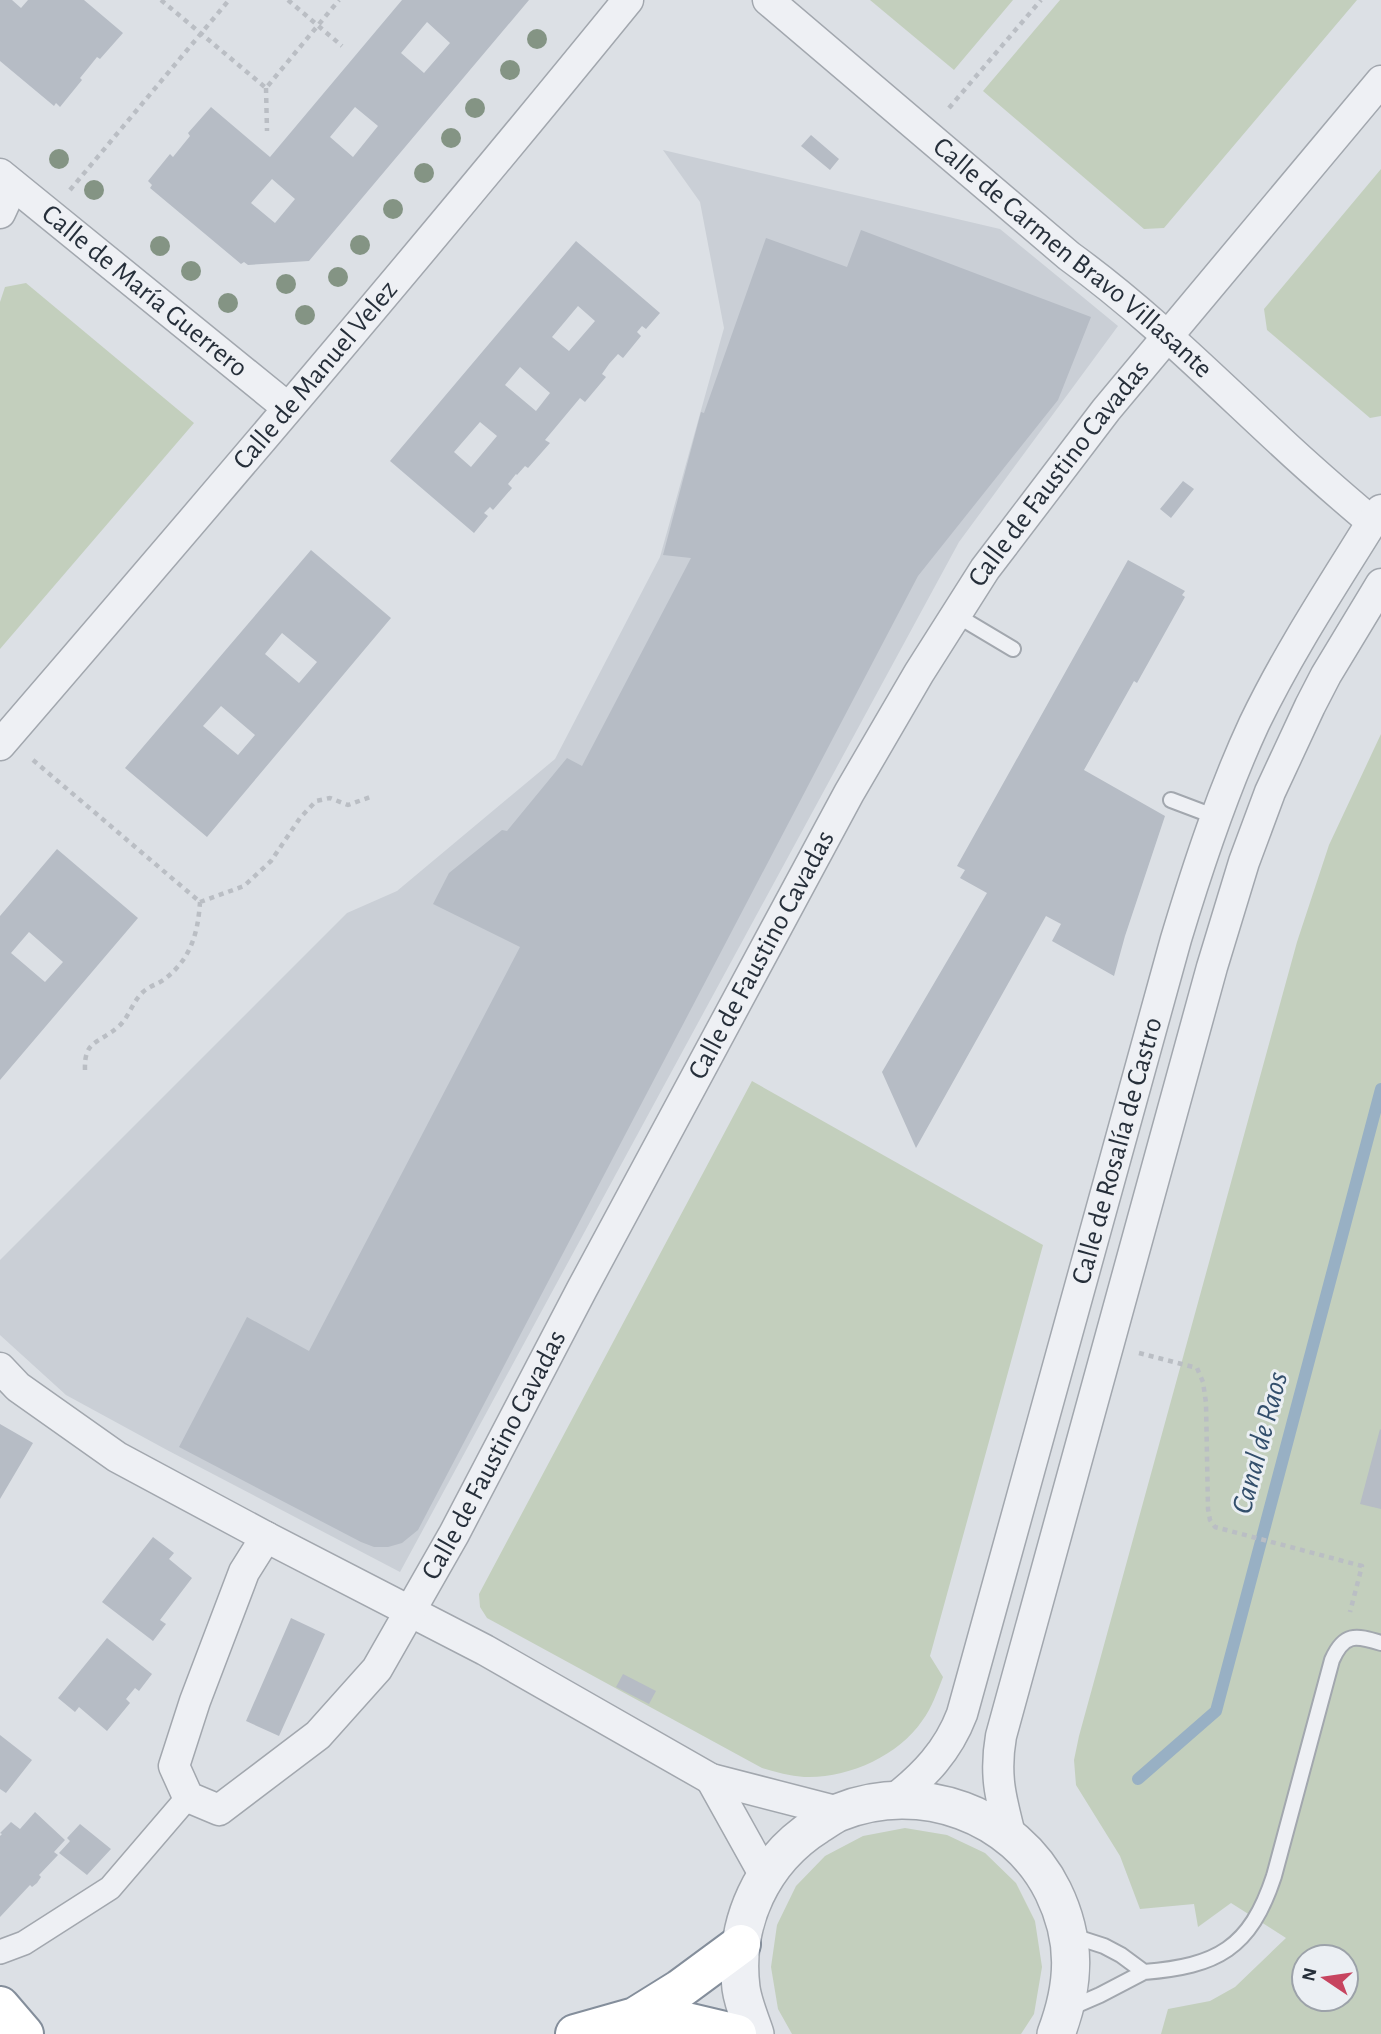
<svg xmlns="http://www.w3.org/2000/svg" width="1381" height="2034" font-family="'Alegreya Sans',sans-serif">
	<rect width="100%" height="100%" fill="#dce0e5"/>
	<path fill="#cacfd6" d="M 663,150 L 1000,229 L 1118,326 L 959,542 L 400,1572 L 167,1450 L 66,1395 L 0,1335 L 0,1260 L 347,913 L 397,891 L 555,759 L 660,557 L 724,328 L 700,202 Z"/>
	<path fill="#c3cfbd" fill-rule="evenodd" d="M 870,0 L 1013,0 L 954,70 Z
		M 1060,0 L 1357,0 L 1164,228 L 1144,229 L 983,91 Z
		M 1381,169 L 1381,416 L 1370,418 L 1267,330 L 1264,309 Z
		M 26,283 L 194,423 L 0,649 L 0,302 L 5,287 Z
		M 1381,734 L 1381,2034 L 1161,2034 L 1168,2009 L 1210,2001 L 1235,1987 L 1286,1938 L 1231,1903 L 1198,1927 L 1194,1904 L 1140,1909 L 1120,1856 L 1076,1785 L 1074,1760 L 1079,1736 L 1297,942 L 1329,845 ZM 1304,1957 L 1346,1957 L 1346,1999 L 1304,1999 Z
		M 752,1081 L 1043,1245 L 930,1656 L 943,1677 C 937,1692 932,1708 922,1721 C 898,1756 847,1779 804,1777 C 790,1776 776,1772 762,1768 L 487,1618 L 480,1607 L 479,1594 Z
		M 905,1828 L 947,1835 L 985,1853 L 1016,1883 L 1035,1921 L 1042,1967 L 1034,2014 L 1021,2034 L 792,2034 L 778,2009 L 771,1967 L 777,1925 L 796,1886 L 825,1856 L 863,1836 Z"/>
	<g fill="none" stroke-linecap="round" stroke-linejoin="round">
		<path stroke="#98b0c4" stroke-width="12" d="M 1138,1779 L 1216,1711 L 1381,1089"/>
	</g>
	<path fill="#b6bcc5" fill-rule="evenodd" d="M 0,0 L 12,0 L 21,8 L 28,0 L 84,0 L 123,33 L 100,59 L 97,57 L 89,67 L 80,78 L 82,80 L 60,107 L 56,103 L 54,106 L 0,61 Z
		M 402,0 L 529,0 L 309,261 L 248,265 L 244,262 L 241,264 L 150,188 L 152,185 L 148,181 L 170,154 L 173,157 L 190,136 L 188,133 L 211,107 L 270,157 ZM 427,22 L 450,43 L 424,73 L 401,53 ZM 355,107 L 378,126 L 353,157 L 330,137 ZM 272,179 L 295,199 L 275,223 L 251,203 Z
		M 811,135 L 839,159 L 830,170 L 801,146 Z
		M 861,230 L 1091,317 L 1058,400 L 918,576 L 418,1530 L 402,1543 L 388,1547 L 374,1547 L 361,1542 L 179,1447 L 247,1317 L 309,1351 L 520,947 L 433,904 L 449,873 L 502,830 L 507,831 L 567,758 L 582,766 L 691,558 L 663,555 L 701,412 L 704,413 L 766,238 L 847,267 Z
		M 576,241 L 660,313 L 646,329 L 642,326 L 637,332 L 641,336 L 623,358 L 618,354 L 609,364 L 602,374 L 606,377 L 585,402 L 580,398 L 545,440 L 550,443 L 528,468 L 525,466 L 517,475 L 516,474 L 508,484 L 512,488 L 493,510 L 490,507 L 484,513 L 488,516 L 474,533 L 390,461 ZM 578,306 L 595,321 L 569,351 L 552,337 ZM 520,367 L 550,393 L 536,411 L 505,385 ZM 480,422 L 497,436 L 471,467 L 454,452 Z
		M 1183,481 L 1194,489 L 1171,518 L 1160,509 Z
		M 311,550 L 391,618 L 207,837 L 125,768 ZM 282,633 L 317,662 L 299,683 L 265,654 ZM 221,706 L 255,735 L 238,755 L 203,726 Z
		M 1128,560 L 1185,591 L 1182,595 L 1185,597 L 1137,683 L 1134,681 L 1084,770 L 1165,816 L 1125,936 L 1114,976 L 1052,941 L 1061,924 L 1046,916 L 916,1148 L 882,1072 L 987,893 L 960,878 L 965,870 L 957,866 Z
		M 57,849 L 138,918 L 0,1080 L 0,916 ZM 29,932 L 63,962 L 45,982 L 11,953 Z
		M 0,1424 L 33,1443 L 0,1499 Z
		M 1380,1429 L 1381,1430 L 1381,1509 L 1360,1504 Z
		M 153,1537 L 174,1553 L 169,1559 L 192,1578 L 160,1620 L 166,1624 L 153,1641 L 102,1602 Z
		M 291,1618 L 325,1634 L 279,1736 L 246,1721 Z
		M 107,1638 L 152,1674 L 139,1691 L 135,1688 L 126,1699 L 130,1703 L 107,1731 L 79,1707 L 75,1712 L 58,1698 Z
		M 623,1674 L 656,1691 L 649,1704 L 616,1687 Z
		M 0,1735 L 32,1760 L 6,1793 L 0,1789 Z
		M 35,1812 L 65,1840 L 54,1852 L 58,1855 L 39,1875 L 41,1877 L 37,1883 L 32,1887 L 30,1885 L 0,1917 L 0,1836 L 2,1834 L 0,1833 L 11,1822 L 20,1829 Z
		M 80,1824 L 111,1849 L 87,1875 L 59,1853 L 70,1841 L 67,1838 Z"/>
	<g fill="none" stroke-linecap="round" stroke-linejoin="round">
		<g stroke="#a2a7ae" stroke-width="18">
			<path id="service" d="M 956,615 L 1013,649
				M 1171,800 L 1216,817
				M 1144,1972 C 1217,1966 1250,1949 1274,1876 L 1332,1660 C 1344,1633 1355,1635 1381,1643
				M 1070,2008 L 1100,1995 L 1144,1972 L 1121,1955 L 1104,1946 L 1070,1935"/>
		</g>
		<g stroke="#a2a7ae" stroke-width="26">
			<path id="pedestrian" d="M 0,1952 L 24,1943 L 110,1888 L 188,1797"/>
		</g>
		<g stroke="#a2a7ae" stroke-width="33">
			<g id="minor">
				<path id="s1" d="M 768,0 L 1069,256 C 1145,311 1211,377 1279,440 C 1309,468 1340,495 1372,522"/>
				<path id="s2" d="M 0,174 L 288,408"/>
				<path d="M 0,213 L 13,185"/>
				<path id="s3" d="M 0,745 C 212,499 423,252 628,0"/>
				<path d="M 0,1368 L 18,1387 L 117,1457 L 266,1537 L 485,1650 L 711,1779 L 839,1812"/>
				<path id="s4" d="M 266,1537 L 244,1572 L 195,1701 L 174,1766 L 188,1797 L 219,1810 L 318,1735 L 377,1669 L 454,1534 L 582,1289 L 849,793 L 919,673 L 985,569 L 1106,410 L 1381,81"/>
				<path d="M 711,1779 L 765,1876"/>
				<path id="s5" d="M 893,1800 C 924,1776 948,1751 962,1714 L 1176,939 C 1198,866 1222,793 1254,724 C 1288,653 1331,588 1372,522 L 1381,510"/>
				<path d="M 1011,1838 C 1001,1799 994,1776 1001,1736 L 1212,967 L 1244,862 L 1270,792 L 1310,706 L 1326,675 L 1381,584"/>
			</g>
		</g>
		<g stroke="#a2a7ae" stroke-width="40">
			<path id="tertiary" d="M 755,2034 C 750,2019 743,2003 741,1988 C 733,1923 762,1860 818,1825 C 825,1821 832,1815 840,1812 C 920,1780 1015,1814 1053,1891 C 1077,1940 1075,1984 1056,2034"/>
		</g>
		<g stroke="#848e9b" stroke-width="42">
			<path id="trunk" d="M 0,2006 L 24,2034
				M 635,2017 L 682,2021 L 737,2034
				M 575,2034 L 635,2017 L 680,1989 L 741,1944"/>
		</g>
		<path stroke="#babec4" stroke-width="4.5" stroke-dasharray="5 5" stroke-linecap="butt" d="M 161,0 L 266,88 L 339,0
			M 288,0 L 342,46
			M 266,88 L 267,131
			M 949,108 L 1041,0
			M 70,190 L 229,0
			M 33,760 L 200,902
			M 200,902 L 244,886 L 271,861 L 300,818 L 316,801 L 330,798 L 348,805 L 373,796
			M 85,1070 C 84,1040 98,1044 118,1027 C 129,1018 132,1002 143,992 C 149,986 159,984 166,978 C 191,958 198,933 200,902
			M 1139,1353 L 1197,1368 L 1203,1382 L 1206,1403 L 1208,1509 L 1210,1520 L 1215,1527 L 1362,1566 L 1350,1612"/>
		<use href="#service" stroke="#eef0f4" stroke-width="14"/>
		<use href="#pedestrian" stroke="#eef0f4" stroke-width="23"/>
		<use href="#minor" stroke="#eef0f4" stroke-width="30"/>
		<use href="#tertiary" stroke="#eef0f4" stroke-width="37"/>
		<use href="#trunk" stroke="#fff" stroke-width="38"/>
	</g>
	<g fill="#849484">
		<circle cx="537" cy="39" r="10"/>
		<circle cx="510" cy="70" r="10"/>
		<circle cx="475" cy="108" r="10"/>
		<circle cx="451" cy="138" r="10"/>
		<circle cx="59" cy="159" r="10"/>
		<circle cx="424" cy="173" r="10"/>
		<circle cx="94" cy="190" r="10"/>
		<circle cx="393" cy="209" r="10"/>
		<circle cx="360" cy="245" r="10"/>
		<circle cx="160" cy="246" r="10"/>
		<circle cx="191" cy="271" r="10"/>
		<circle cx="338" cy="277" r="10"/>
		<circle cx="286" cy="284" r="10"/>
		<circle cx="228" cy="303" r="10"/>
		<circle cx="305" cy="315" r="10"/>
	</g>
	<g text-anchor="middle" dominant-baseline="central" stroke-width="6" stroke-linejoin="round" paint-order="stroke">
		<g font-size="28" fill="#262f3a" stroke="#ebeff3">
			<text stroke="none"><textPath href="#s1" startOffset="399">Calle de Carmen Bravo Villasante</textPath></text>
			<text stroke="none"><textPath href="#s2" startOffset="186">Calle de María Guerrero</textPath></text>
			<text stroke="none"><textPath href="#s3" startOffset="486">Calle de Manuel Velez</textPath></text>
			<text stroke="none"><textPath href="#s4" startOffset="1906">Calle de Faustino Cavadas</textPath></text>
			<text stroke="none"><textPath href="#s4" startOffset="1339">Calle de Faustino Cavadas</textPath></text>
			<text stroke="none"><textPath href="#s5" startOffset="696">Calle de Rosalía de Castro</textPath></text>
			<text stroke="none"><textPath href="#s4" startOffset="772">Calle de Faustino Cavadas</textPath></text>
		</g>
		<g font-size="30" font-style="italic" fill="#334f6c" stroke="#ebeff3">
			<text transform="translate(1260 1443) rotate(-75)">Canal de Raos</text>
		</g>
	</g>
	<g transform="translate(1325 1978) rotate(283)"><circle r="33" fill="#ebeff3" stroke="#9ca2a9" stroke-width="2"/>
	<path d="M0-5L12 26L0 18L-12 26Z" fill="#c7445f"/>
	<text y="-10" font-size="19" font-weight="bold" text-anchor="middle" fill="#262f3a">N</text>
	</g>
</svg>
